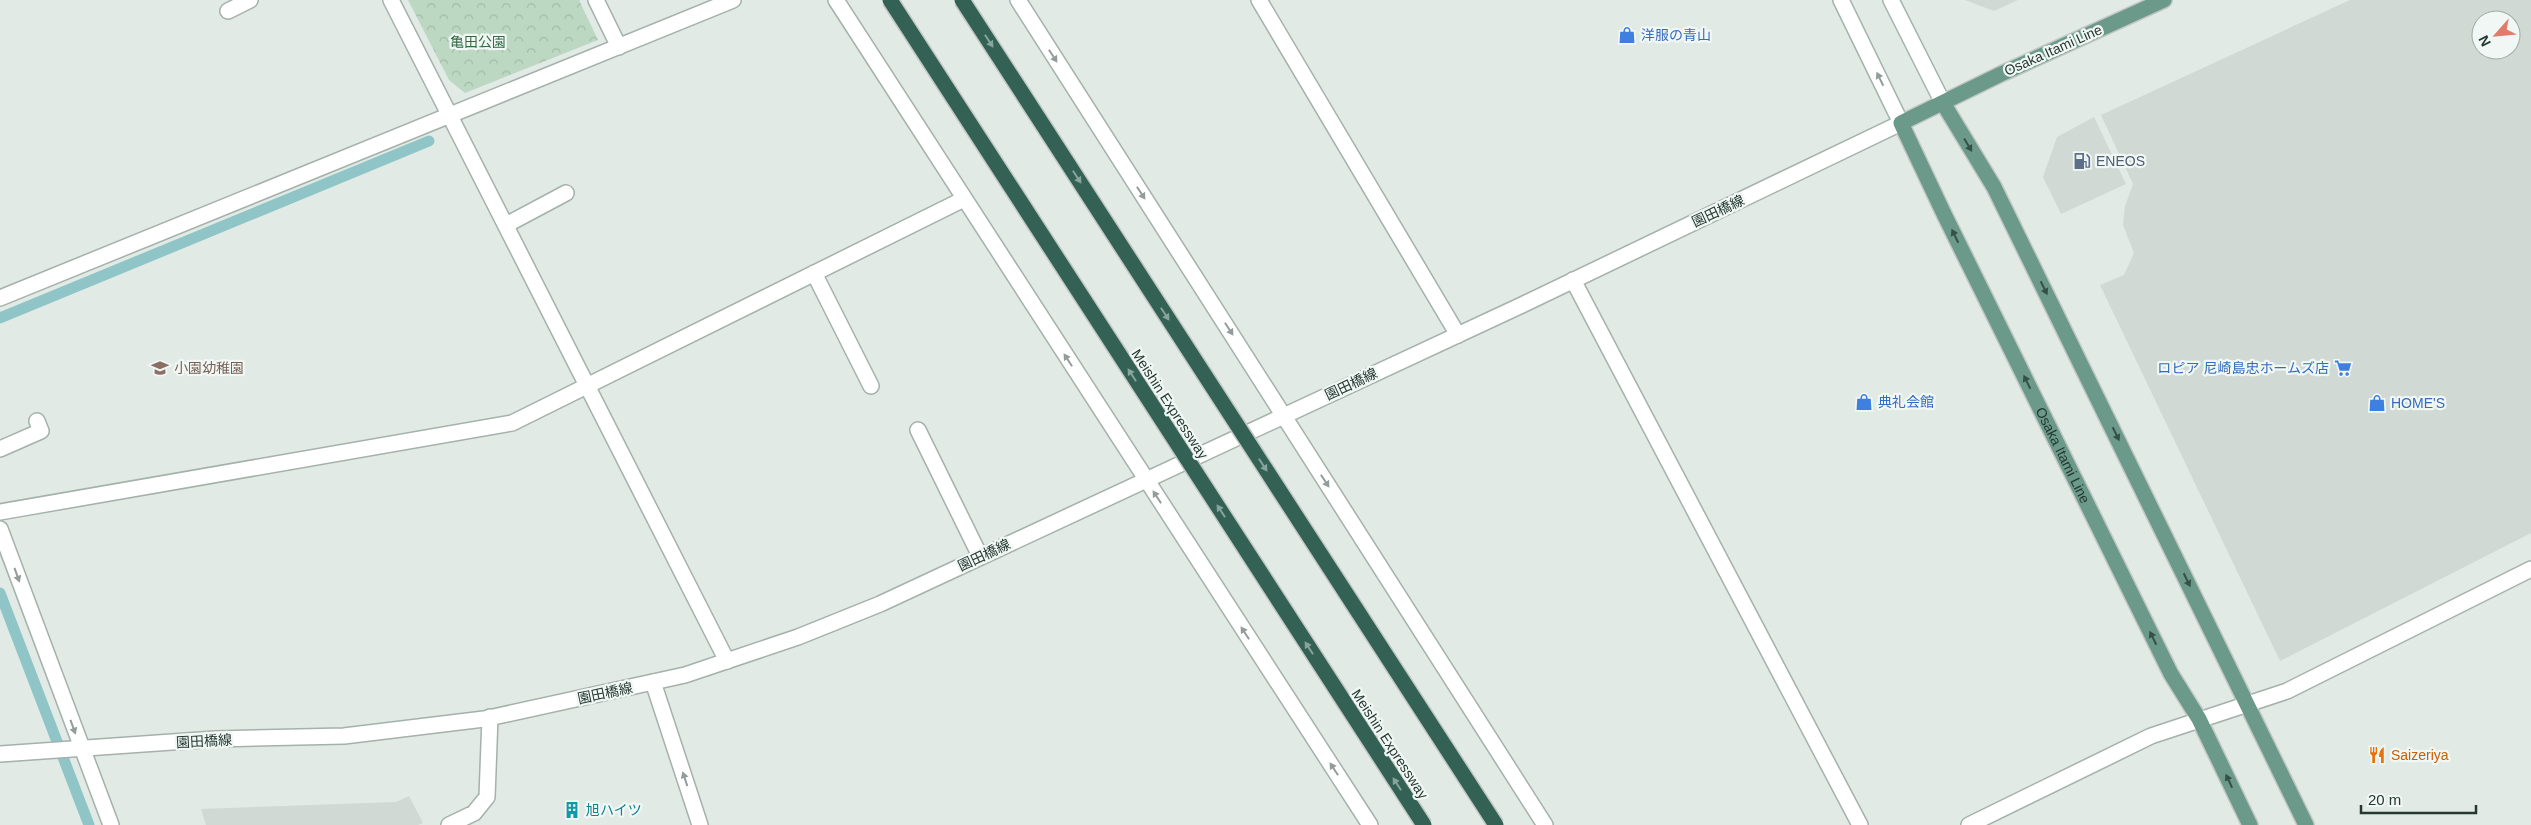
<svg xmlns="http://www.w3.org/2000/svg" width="2531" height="825" font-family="Arial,'Noto Sans JP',sans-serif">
	<defs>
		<pattern id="forest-crowns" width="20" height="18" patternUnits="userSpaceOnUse" patternTransform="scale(1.25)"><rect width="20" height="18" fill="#bdd8c2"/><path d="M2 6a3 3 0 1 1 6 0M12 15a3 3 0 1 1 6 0" fill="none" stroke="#a2baa7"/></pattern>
	</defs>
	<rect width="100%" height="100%" fill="#e1eae5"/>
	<path fill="#d0d9d4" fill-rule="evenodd" d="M 1965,0 L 2018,0 L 1994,11 Z
		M 2350,0 L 2531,0 L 2531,533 L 2280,661 L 2100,285 L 2124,275 L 2134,253 L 2123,225 L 2125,206 L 2133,184 L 2101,115 ZM 2481,20 L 2511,20 L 2511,50 L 2481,50 Z
		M 2094,117 L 2126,184 L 2061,214 L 2043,177 L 2057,137 Z
		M 409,796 L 423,823 L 418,825 L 206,825 L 201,809 L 396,802 Z"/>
	<path fill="url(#forest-crowns)" d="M 408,0 L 579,0 L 598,40 L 465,93 L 449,80 Z"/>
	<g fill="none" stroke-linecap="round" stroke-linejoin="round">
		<path stroke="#90c5c8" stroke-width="11" d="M 0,318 L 429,141
			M 0,593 L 89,825"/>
		<g stroke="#a5b1ab" stroke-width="18">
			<path id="minor" d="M 391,0 L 727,661
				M 596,0 L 619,47
				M 836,0 L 1370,825
				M 1018,0 L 1545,825
				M 1259,0 L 1458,335
				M 228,11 L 250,0
				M 506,225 L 566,193
				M 814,273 L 871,386
				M 1573,280 L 1860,825
				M 0,298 L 733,0
				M 918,430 L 980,556
				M 0,449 L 41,431 L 37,421
				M 0,512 L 512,423 L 964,199
				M 0,529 L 111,825
				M 653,682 L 700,825
				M 449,825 L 474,813 L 487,797 L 490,717
				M 1969,825 L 2151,736 L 2287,691 L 2531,569"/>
		</g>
		<g stroke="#a5b1ab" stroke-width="18">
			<path id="tertiary" d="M 0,754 L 215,739 L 344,736 L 484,719 L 685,675 L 798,637 L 880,604 L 1522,305 L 1901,123"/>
		</g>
		<g stroke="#a2b4ac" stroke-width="18">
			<path id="secondary" d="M 1841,0 L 1901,123
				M 1891,0 L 1943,103"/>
		</g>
		<g stroke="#c2c7c5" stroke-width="18">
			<g id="primary">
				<path id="s1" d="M 2164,0 L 2001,74 L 1901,123 L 1944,214 L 2171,674 L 2199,719 L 2250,825"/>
				<path d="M 1943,103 L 1994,187 L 2306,825"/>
			</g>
		</g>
		<use href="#minor" stroke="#fff" stroke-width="15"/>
		<use href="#tertiary" stroke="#fff" stroke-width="15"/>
		<use href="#secondary" stroke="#fff" stroke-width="15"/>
		<use href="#primary" stroke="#6b9a8a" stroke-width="15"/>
		<g stroke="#c2c7c5" stroke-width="18" stroke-linecap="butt">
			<path id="motorway-bridge" d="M 890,0 L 1424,825
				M 962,0 L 1496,825"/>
		</g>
		<use href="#motorway-bridge" stroke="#336154" stroke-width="15"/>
	</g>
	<defs><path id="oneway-solid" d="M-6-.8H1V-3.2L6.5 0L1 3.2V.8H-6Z" transform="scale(1.25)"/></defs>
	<g fill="#88a49c">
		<use href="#oneway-solid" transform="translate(989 41) rotate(57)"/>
		<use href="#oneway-solid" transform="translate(1077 177) rotate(57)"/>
		<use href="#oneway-solid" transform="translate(1165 314) rotate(57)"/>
		<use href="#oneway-solid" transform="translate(1132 375) rotate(-123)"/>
		<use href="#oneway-solid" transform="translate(1263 465) rotate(57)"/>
		<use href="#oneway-solid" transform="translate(1221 511) rotate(-123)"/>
		<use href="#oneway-solid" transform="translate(1309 648) rotate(-123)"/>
		<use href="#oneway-solid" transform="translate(1397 784) rotate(-123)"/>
	</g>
	<g fill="#929c98">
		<use href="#oneway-solid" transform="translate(1053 56) rotate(57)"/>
		<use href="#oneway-solid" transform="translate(1880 79) rotate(-116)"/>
		<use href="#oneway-solid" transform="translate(1141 193) rotate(57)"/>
		<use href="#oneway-solid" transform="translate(1229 329) rotate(57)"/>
		<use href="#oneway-solid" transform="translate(1068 360) rotate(-123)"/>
		<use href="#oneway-solid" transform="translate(1325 481) rotate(57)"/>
		<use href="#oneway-solid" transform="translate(1157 497) rotate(-123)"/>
		<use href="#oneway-solid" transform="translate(17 575) rotate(70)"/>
		<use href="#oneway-solid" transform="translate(1245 633) rotate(-123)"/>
		<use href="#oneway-solid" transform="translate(73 727) rotate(70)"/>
		<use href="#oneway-solid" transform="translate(1334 769) rotate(-123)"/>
		<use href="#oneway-solid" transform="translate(685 779) rotate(-108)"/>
	</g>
	<g fill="#365047">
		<use href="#oneway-solid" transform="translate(1968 145) rotate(59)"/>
		<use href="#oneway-solid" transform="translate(1955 236) rotate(-116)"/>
		<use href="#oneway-solid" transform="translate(2044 288) rotate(64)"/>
		<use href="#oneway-solid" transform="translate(2027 382) rotate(-116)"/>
		<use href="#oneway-solid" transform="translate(2116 434) rotate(64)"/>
		<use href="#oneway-solid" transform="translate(2187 580) rotate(64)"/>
		<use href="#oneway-solid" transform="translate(2153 638) rotate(-116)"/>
		<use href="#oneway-solid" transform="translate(2229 781) rotate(-115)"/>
	</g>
	<defs>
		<g id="shop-bare" transform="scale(1.35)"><path d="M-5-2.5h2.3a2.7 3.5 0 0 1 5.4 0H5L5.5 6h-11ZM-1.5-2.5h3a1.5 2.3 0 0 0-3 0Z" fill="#3f7fe0" stroke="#f1f7f4" stroke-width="2.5" paint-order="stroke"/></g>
		<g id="fuel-bare" transform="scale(1.35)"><path d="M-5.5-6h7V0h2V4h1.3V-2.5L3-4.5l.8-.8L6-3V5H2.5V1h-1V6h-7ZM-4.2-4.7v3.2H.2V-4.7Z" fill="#5c6f8a" stroke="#f1f7f4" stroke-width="2.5" paint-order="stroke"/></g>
		<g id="school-bare" transform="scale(1.35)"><path d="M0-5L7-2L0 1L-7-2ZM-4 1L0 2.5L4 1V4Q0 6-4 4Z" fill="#8d6e63" stroke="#f1f7f4" stroke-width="2.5" paint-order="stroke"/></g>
		<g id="supermarket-bare" transform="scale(1.35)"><path d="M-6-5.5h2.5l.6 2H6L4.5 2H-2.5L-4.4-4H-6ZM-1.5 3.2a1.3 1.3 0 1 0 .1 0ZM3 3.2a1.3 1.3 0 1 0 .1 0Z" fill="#3f7fe0" stroke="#f1f7f4" stroke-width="2.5" paint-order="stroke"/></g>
		<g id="restaurant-bare" transform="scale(1.35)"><path d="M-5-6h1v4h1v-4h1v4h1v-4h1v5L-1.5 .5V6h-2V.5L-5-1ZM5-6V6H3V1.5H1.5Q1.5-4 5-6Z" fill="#e8710a" stroke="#f1f7f4" stroke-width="2.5" paint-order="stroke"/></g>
		<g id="building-bare" transform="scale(1.35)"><path d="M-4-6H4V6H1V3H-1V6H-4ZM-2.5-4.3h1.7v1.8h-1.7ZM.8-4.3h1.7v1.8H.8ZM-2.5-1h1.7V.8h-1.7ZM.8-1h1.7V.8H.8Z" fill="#0f9aa8" stroke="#f1f7f4" stroke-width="2.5" paint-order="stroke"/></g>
	</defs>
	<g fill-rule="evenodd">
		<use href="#shop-bare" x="1627" y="35"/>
		<use href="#fuel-bare" x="2082" y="161"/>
		<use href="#school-bare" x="160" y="368"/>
		<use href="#supermarket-bare" x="2343" y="368"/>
		<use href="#shop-bare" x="1864" y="402"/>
		<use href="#shop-bare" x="2377" y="403"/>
		<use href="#restaurant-bare" x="2377" y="755"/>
		<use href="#building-bare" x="572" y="810"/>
	</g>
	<g text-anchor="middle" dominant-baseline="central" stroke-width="4.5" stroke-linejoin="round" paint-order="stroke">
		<g font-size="14" fill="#366cbe" stroke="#f1f7f4" text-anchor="start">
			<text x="1641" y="35">洋服の青山</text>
			<text x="2329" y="368" text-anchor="end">ロピア 尼崎島忠ホームズ店</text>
			<text x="1878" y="402">典礼会館</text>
			<text x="2391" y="403">HOME'S</text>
		</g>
		<g font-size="14" fill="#336a44" stroke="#f1f7f4">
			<text x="478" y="42">亀田公園</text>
		</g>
		<g font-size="14" fill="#243831" stroke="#f1f7f4">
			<text transform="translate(2053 50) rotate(-24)">Osaka Itami Line</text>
			<text transform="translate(1718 211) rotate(-25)">園田橋線</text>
			<text transform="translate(1351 384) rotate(-25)">園田橋線</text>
			<text transform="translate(1170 404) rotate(57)">Meishin Expressway</text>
			<text stroke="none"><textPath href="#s1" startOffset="660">Osaka Itami Line</textPath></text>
			<text transform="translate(984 555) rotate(-25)">園田橋線</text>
			<text transform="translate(605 693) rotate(-12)">園田橋線</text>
			<text transform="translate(204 741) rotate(-3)">園田橋線</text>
			<text transform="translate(1390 744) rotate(57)">Meishin Expressway</text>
		</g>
		<g font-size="14" fill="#4e5e75" stroke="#f1f7f4" text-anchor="start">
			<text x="2096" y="161">ENEOS</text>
		</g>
		<g font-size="14" fill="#785e54" stroke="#f1f7f4" text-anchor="start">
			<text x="174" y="368">小園幼稚園</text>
		</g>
		<g font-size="14" fill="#c56008" stroke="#f1f7f4" text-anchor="start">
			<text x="2391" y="755">Saizeriya</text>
		</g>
		<g font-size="14" fill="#0d838f" stroke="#f1f7f4" text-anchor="start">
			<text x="586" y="810">旭ハイツ</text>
		</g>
	</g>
	<g transform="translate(2496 35) rotate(243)"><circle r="24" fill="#f1f7f4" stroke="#9faba6"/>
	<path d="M0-4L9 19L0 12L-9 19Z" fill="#e07c69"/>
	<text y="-8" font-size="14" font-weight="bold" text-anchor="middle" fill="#243831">N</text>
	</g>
	<path d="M2361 805v8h115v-8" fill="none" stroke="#243831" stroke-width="2.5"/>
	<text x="2368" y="805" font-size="15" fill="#243831" stroke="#f1f7f4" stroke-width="4" paint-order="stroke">20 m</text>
</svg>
